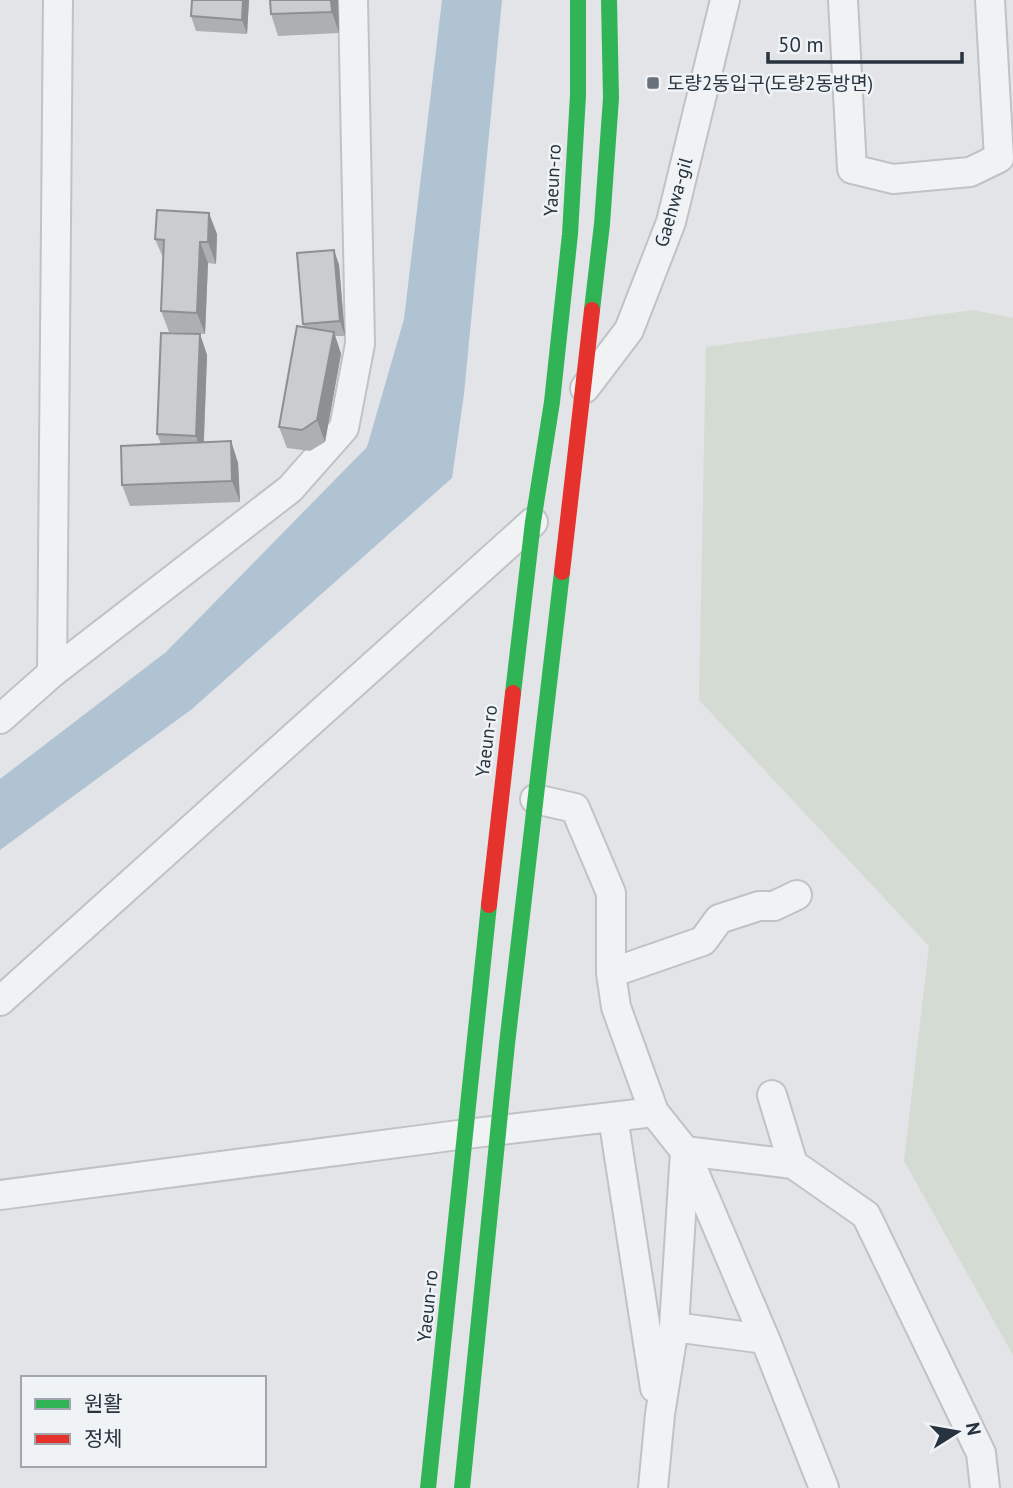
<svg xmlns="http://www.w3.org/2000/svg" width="1013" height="1488" font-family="'PT Sans','Noto Sans KR',sans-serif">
	<rect width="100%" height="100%" fill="#e2e4e7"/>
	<path fill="#d3dbd2" d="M 973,310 L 1013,318 L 1013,1355 L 904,1161 L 929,946 L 699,700 L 706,347 Z"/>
	<path fill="#b0c3d2" d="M 442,0 L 502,0 L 464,394 L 452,478 L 192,709 L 0,850 L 0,779 L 166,652 L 367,447 L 404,319 Z"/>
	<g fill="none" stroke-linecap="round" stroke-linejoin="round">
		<g stroke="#c0c2c5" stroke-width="32">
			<path id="street" d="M 843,0 L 852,169 L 893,179 L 970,172 L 999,158 L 990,0
				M 585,388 L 629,330 L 671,222 L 725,0
				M 52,673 L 58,0
				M 0,719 L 52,673 L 290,489 L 344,428 L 360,344 L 353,0
				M 535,799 L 575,808 L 611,893 L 611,973 L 616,1007 L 654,1112 L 685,1151 L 765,1339 L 674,1327
				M 611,973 L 703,941 L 719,919 L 759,906 L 774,906 L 797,895
				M 0,1001 L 533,522
				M 772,1095 L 793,1164
				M 613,1117 L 655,1388
				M 0,1195 L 466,1134 L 654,1112
				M 765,1339 L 824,1488
				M 653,1488 L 660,1414 L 674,1327 L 685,1151 L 793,1164 L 866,1215 L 981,1453 L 985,1488"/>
		</g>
		<use href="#street" stroke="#f1f2f4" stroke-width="28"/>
		<path stroke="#30b455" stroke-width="16" d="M 592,310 L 602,224 L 611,98 L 609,0
			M 513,693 L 533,522 L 552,402 L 570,234 L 578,95 L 578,0
			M 428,1488 L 489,905
			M 462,1488 L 507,1044 L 562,572"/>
		<path stroke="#e5322d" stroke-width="16" d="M 562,572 L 592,310
			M 489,905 L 513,693"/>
	</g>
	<path fill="#aeafb2" d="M 192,0 L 249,0 L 247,34 L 196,31 L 191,16 Z
		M 338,0 L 339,33 L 278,36 L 271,14 Z
		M 217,234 L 216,264 L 208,263 L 205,334 L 169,332 L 161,311 L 164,260 L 155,239 Z
		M 334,250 L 339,265 L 345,336 L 335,336 L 341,354 L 325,442 L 310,451 L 287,448 L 279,427 L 304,328 L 303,324 Z
		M 200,334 L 207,355 L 204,442 L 231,441 L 238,463 L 240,502 L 130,506 L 122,485 L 161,444 L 157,434 Z"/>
	<path fill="#8d8f91" d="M 243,0 L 249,0 L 247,34 L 242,20 Z
		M 331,0 L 338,0 L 339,33 L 332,12 Z
		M 209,213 L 217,234 L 216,264 L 208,242 Z
		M 200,242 L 208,263 L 205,334 L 197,313 Z
		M 334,250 L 339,265 L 345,336 L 340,321 Z
		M 334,332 L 341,354 L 325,442 L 317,420 Z
		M 200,334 L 207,355 L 203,457 L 196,436 Z
		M 231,441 L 238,463 L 240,502 L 232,481 Z"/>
	<path fill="#cacccf" stroke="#8d8f91" stroke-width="2" d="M 192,0 L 243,0 L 242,20 L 191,16 Z
		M 270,0 L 331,0 L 332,12 L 271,14 Z
		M 157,210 L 209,213 L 208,242 L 200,242 L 197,313 L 161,311 L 164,240 L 155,239 Z
		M 334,250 L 340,321 L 303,324 L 297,253 Z
		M 297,326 L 334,332 L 317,420 L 302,430 L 279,427 Z
		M 161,333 L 200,334 L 196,436 L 157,434 Z
		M 231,441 L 232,481 L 122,485 L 121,446 Z"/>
	<rect fill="#69717a" stroke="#eff3f6" stroke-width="2.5" x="646" y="76" width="14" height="14" rx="3.5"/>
	<g text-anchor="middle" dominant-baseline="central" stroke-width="5" stroke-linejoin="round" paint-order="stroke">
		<g font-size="19" fill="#283340" stroke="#eff3f6" text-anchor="start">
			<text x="667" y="83">도량2동입구(도량2동방면)</text>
		</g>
		<g font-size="19" fill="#283340" stroke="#eff3f6">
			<text transform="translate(552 180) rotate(-87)">Yaeun-ro</text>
			<text transform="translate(673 202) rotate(-74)">Gaehwa-gil</text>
			<text transform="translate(486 741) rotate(-83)">Yaeun-ro</text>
			<text transform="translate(427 1306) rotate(-84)">Yaeun-ro</text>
		</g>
	</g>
	<rect x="21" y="1376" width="245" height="91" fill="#eff3f6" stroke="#9fa6ad" stroke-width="2"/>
	<rect x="35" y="1399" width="35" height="10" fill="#30b455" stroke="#9fa6ad" stroke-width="2"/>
	<text x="84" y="1411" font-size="21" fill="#283340">원활</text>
	<rect x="35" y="1434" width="35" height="10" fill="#e5322d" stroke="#9fa6ad" stroke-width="2"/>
	<text x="84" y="1446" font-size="21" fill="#283340">정체</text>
	<g transform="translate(957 1432) rotate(79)" stroke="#eff3f6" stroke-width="5" paint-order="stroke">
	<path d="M0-5L12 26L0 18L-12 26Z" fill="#283340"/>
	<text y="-10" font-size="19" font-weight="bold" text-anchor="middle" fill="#283340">N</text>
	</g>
	<path d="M768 52v10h194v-10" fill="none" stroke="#283340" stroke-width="3.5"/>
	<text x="778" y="52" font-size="21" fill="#283340" stroke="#eff3f6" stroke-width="5" paint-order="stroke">50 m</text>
</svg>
